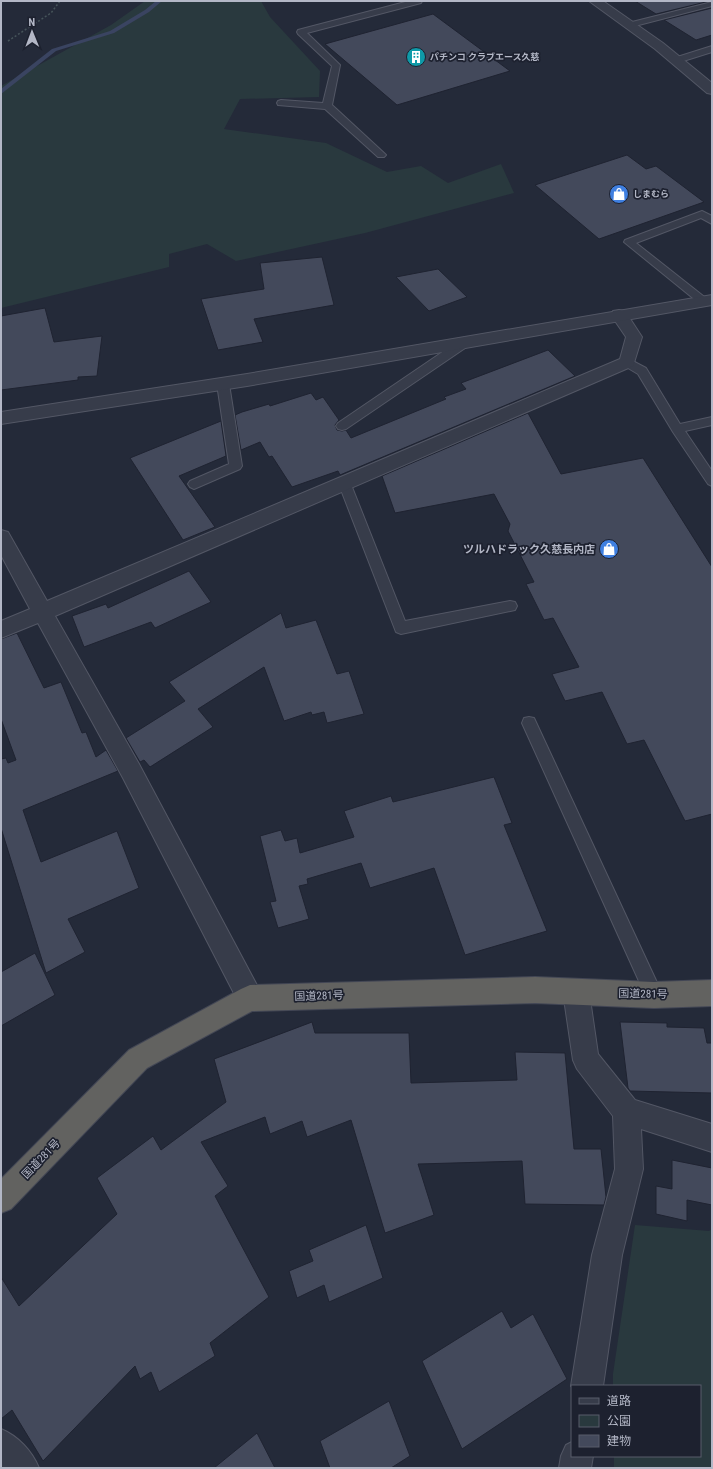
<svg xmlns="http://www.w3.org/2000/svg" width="713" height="1469" font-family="'Roboto Condensed','Noto Sans JP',sans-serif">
	<rect width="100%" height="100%" fill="#242a39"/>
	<path fill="#29393e" d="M 145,1 L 261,1 L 270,17 L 320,71 L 319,97 L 240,99 L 224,129 L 326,143 L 387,172 L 421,166 L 448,183 L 501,164 L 514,193 L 365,233 L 236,261 L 207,244 L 169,254 L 169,267 L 1,308 L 1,86 L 111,25 Z
		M 635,1225 L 709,1231 L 712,1229 L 712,1468 L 614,1468 L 614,1456 L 700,1456 L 700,1386 L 613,1386 L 613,1374 Z"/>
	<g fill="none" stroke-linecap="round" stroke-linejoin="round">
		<path fill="#3a4461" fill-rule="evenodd" d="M 156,1 L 162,1 L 149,12 L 114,33 L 56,51 L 1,94 L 1,89 L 52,49 L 110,31 L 145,10 Z"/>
	</g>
	<path fill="#43495b" stroke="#1f2331" d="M 635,1 L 710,1 L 656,14 Z
		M 712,8 L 712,35 L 696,40 L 664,20 Z
		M 433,14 L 510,71 L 397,105 L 325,44 Z
		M 627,155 L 646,169 L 656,166 L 704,202 L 599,239 L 535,185 Z
		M 322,257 L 334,305 L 254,319 L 263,342 L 218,350 L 201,299 L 264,289 L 260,263 Z
		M 438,269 L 467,297 L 429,311 L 396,277 Z
		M 45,308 L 54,342 L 102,336 L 97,376 L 78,377 L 78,380 L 1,390 L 1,316 Z
		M 548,350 L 575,376 L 340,475 L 338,471 L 292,487 L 272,456 L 269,457 L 260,442 L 241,450 L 235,415 L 242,412 L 269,404 L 270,406 L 311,393 L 316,400 L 323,397 L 339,420 L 335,425 L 337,430 L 342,431 L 346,430 L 351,438 L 446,399 L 444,397 L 466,389 L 461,383 Z
		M 528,413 L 561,474 L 643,458 L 712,567 L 712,814 L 685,821 L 644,740 L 627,744 L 602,692 L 565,701 L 552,674 L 579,667 L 553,618 L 544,620 L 526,584 L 534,582 L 508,531 L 510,524 L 494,494 L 395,513 L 382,476 Z
		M 221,421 L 226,456 L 179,476 L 215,527 L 183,540 L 130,458 Z
		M 189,571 L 211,602 L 155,628 L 151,622 L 84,647 L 72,616 L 106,604 L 108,608 Z
		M 281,613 L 286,628 L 316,620 L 337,674 L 349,671 L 364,714 L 327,723 L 324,712 L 312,715 L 311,712 L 284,721 L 264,667 L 198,709 L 213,727 L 150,767 L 144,760 L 140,762 L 126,738 L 185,701 L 169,682 Z
		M 17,633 L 44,688 L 61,682 L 82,733 L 86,732 L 96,757 L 106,750 L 118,771 L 23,810 L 41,862 L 117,831 L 139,888 L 68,919 L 85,952 L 46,973 L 1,828 L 1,759 L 6,758 L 8,763 L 16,760 L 1,719 L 1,639 Z
		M 494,777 L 512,823 L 504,825 L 547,931 L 465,955 L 434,868 L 370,888 L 361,863 L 307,879 L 308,884 L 299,886 L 309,919 L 278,928 L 270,902 L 276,901 L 260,836 L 281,830 L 285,841 L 297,838 L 300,853 L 354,837 L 344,811 L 391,796 L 393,802 Z
		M 35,953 L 55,995 L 1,1026 L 1,972 Z
		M 312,1022 L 315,1033 L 409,1033 L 411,1083 L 517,1080 L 515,1052 L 565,1053 L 574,1149 L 601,1149 L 606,1197 L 604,1205 L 525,1204 L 522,1161 L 418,1164 L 434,1215 L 385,1233 L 351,1120 L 307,1137 L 302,1121 L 270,1134 L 265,1117 L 201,1142 L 228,1186 L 215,1196 L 269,1297 L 210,1343 L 215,1356 L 159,1392 L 151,1372 L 140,1379 L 135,1366 L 43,1461 L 12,1410 L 1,1419 L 1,1277 L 19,1306 L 117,1214 L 97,1178 L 153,1136 L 161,1150 L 226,1102 L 214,1059 Z
		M 620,1022 L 667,1023 L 667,1027 L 704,1028 L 707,1043 L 712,1043 L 712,1093 L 630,1091 L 628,1088 Z
		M 672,1160 L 712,1168 L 712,1205 L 687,1200 L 687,1221 L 656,1214 L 656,1186 L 672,1189 Z
		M 366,1225 L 383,1278 L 329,1302 L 324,1285 L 297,1298 L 289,1271 L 313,1261 L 309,1250 Z
		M 502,1311 L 511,1328 L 533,1314 L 567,1379 L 462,1449 L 422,1361 Z
		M 389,1401 L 410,1456 L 391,1468 L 330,1468 L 320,1441 Z
		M 257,1433 L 275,1468 L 214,1468 Z"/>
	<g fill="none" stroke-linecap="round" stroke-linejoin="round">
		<g stroke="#535765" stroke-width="2">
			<path id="service" d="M 409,1 L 422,1 L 421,3 L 307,33 L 340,65 L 332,105 L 384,153 L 386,155 L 384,157 L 378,157 L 325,109 L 278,105 L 277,103 L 278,101 L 281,100 L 323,103 L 332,66 L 298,34 L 297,32 L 298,30 Z
				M 712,2 L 712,6 L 631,27 L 627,25 L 628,23 Z
				M 712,46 L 712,52 L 677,63 L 673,60 L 674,58 Z
				M 702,211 L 712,216 L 712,224 L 701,218 L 636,243 L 707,299 L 708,301 L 707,303 L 699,303 L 624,242 L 625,240 Z
				M 467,337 L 471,338 L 473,341 L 471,344 L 346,429 L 342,430 L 338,429 L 336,426 L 338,423 L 463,338 Z
				M 627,358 L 646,368 L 680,424 L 712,417 L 712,425 L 685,431 L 712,471 L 712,486 L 708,484 L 673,432 L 638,374 L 623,365 L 621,362 L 623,359 Z
				M 223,380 L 227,381 L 229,384 L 242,466 L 240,469 L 194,489 L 190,487 L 188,484 L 190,481 L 229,464 L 217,384 L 219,381 Z
				M 344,477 L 348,479 L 350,482 L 405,621 L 510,601 L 515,602 L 517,606 L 515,610 L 401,634 L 396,632 L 338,482 L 340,479 Z
				M 529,717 L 534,718 L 660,989 L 663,995 L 660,1001 L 654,1004 L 648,1001 L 522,723 L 524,718 Z"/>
		</g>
		<g stroke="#535765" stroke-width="2">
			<path id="minor" d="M 619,310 L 625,311 L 642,337 L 633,366 L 55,616 L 139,764 L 259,989 L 263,998 L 259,1007 L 250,1011 L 241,1007 L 123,778 L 38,623 L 1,638 L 1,621 L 30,609 L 1,555 L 1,530 L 8,532 L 47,601 L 620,359 L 626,337 L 611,315 L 613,311 Z
				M 576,979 L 585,983 L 589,992 L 598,1054 L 635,1100 L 712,1124 L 712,1152 L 641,1129 L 643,1169 L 622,1255 L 603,1386 L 572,1386 L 572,1387 L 571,1386 L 592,1255 L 615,1169 L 613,1116 L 577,1069 L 573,1060 L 563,992 L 567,983 Z
				M 1,1429 C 18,1436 32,1451 39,1468 L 1,1468 Z
				M 572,1442 L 572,1456 L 593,1456 L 591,1468 L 559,1468 L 561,1456 L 566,1445 Z"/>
		</g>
		<g stroke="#535765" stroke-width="2">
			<path id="tertiary" d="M 589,1 L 603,1 L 663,43 L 712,83 L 712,94 L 707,93 L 655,49 Z
				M 712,295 L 712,305 L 247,386 L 1,424 L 1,412 L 247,374 Z"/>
		</g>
		<g stroke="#434755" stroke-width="2">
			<path id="trunk" d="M 535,977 L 654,982 L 712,980 L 712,1006 L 654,1008 L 535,1003 L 252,1011 L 147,1068 L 11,1209 L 1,1213 L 1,1179 L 129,1050 L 241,989 L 250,985 Z"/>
		</g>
		<path stroke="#46545a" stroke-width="1.5" stroke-dasharray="2 2" stroke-linecap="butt" d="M 8,41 L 51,13 L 60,1"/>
		<use href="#service" fill="#373c4a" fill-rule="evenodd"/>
		<use href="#minor" fill="#373c4a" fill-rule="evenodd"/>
		<use href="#tertiary" fill="#373c4a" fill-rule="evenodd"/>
		<use href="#trunk" fill="#626260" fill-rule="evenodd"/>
	</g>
	<defs>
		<g id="building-disc" transform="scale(1)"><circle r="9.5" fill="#0f9aa8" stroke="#1d212f"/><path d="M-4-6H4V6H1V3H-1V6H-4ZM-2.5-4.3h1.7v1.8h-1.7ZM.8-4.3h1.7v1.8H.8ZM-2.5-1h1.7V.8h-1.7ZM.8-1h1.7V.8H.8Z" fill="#fff"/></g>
		<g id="shop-disc" transform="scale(1)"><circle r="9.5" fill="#3f7fe0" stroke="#1d212f"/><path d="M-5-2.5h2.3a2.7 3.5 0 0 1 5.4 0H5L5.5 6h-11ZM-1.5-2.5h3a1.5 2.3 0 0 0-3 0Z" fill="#fff"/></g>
	</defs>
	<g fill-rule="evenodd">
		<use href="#building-disc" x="416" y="57"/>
		<use href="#shop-disc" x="619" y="194"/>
		<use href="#shop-disc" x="609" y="549"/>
	</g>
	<g text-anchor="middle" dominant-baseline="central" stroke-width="3.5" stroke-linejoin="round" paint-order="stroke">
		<g font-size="9" font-weight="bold" fill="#b3b7c6" stroke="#1d212f" text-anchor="start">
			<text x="430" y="57">パチンコ クラブエース久慈</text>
			<text x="633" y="194">しまむら</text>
		</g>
		<g font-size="11" font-weight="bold" fill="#b3b7c6" stroke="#1d212f" text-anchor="end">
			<text x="595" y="549">ツルハドラック久慈長内店</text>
		</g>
		<g font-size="11" fill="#b3b7c6" stroke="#1d212f">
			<text transform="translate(643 994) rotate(1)">国道281号</text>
			<text transform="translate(319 996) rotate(-2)">国道281号</text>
			<text transform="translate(41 1159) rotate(-46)">国道281号</text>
		</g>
	</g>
	<rect width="713" height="1469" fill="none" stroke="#b3b7c6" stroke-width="4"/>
	<rect x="571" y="1385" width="130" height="72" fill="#1d212f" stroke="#595d6b"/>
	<rect x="579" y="1398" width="20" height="6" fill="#373c4a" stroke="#595d6b"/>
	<text x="607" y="1405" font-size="12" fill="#b3b7c6">道路</text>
	<rect x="579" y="1415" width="20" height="12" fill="#29393e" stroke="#595d6b"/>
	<text x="607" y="1425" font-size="12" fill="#b3b7c6">公園</text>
	<rect x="579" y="1435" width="20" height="12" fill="#43495b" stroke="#595d6b"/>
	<text x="607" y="1445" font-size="12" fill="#b3b7c6">建物</text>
	<g transform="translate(32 32) rotate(359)" stroke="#1d212f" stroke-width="3" paint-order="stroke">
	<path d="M0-3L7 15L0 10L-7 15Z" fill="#b3b7c6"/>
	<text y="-6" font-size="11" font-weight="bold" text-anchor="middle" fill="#b3b7c6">N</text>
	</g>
</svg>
